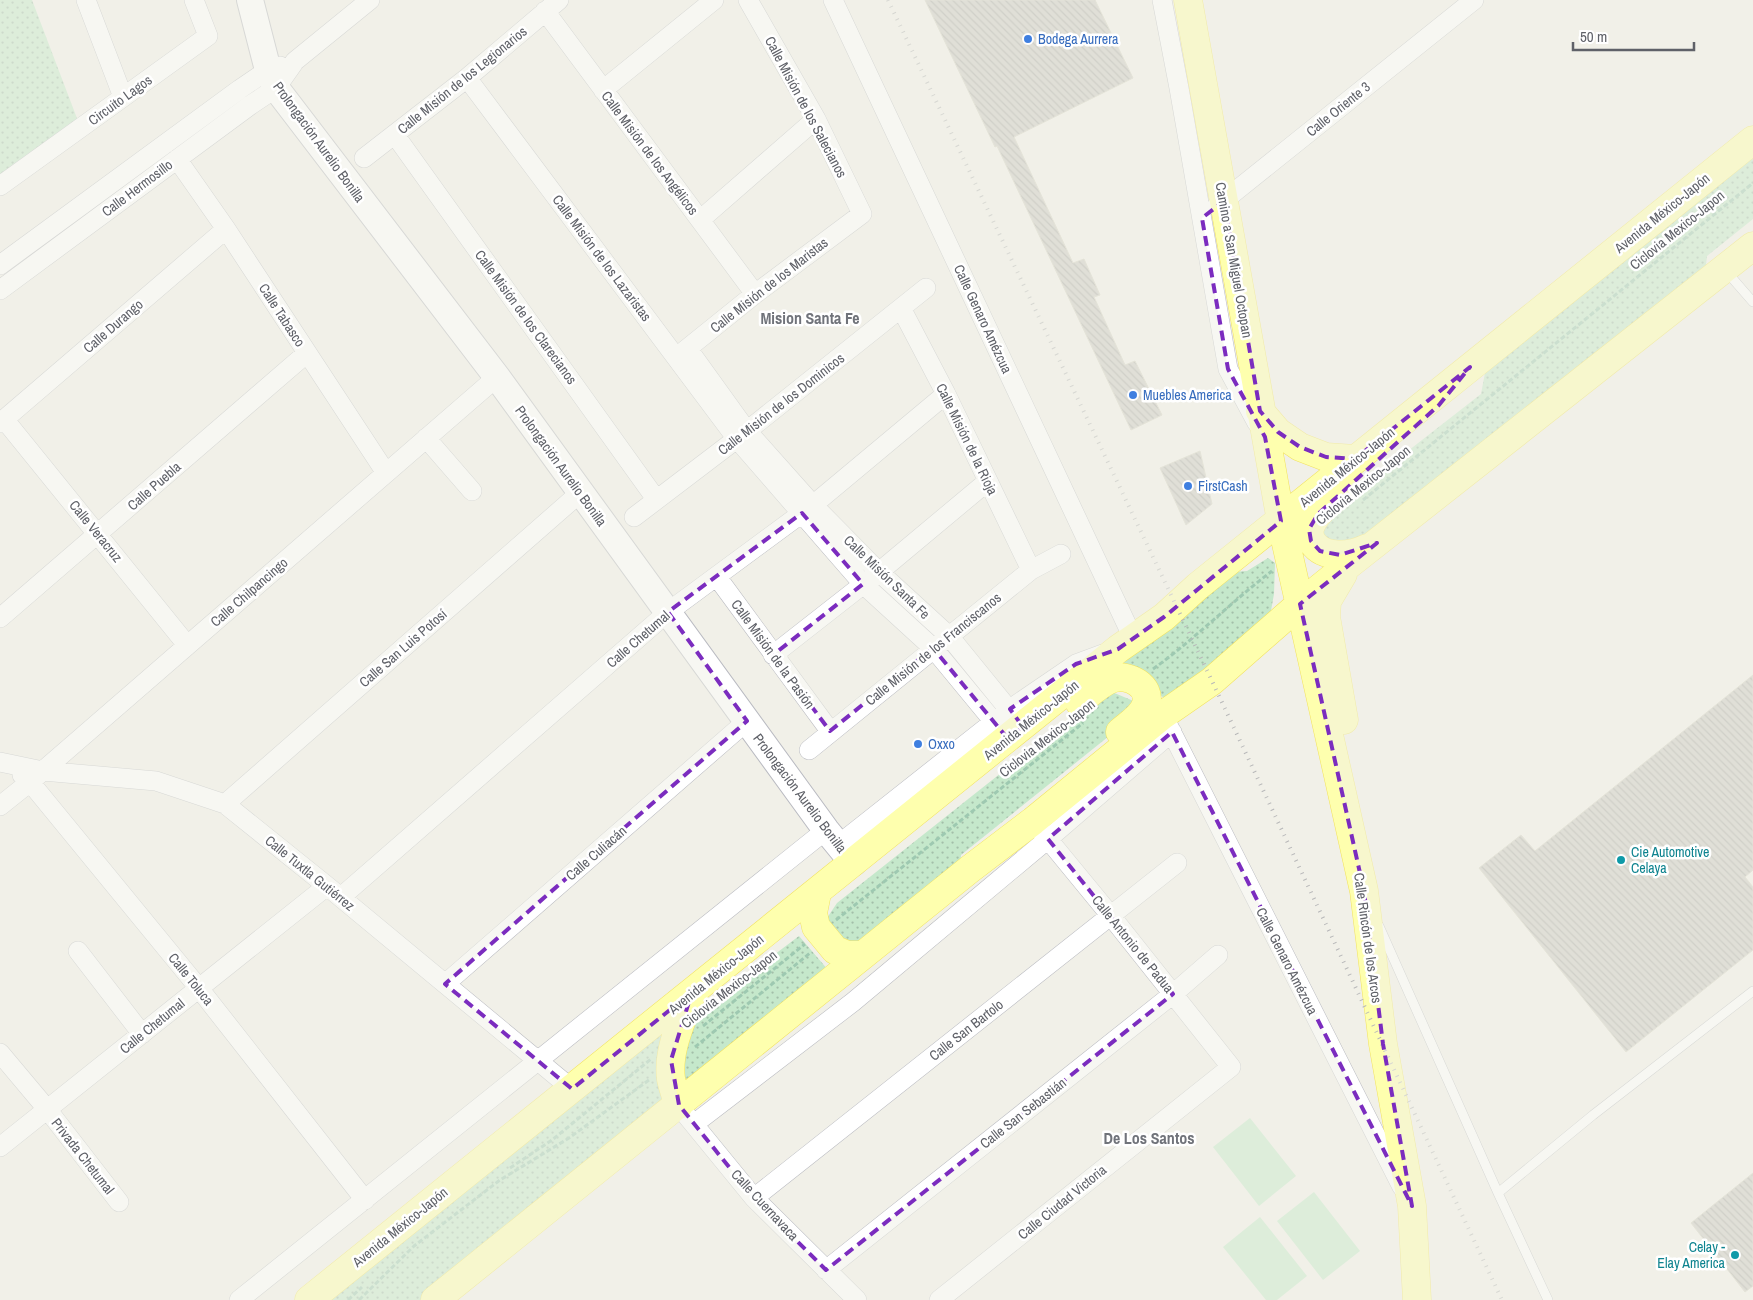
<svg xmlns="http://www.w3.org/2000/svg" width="1753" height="1300" font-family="'Archivo Narrow',sans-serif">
	<defs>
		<pattern id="park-dots" width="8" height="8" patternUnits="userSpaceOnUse" patternTransform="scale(1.25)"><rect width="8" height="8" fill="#c5e8cb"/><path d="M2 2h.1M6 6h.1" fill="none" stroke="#a3bfa9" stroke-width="1.8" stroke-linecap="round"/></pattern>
		<pattern id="building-back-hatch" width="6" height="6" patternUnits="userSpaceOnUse" patternTransform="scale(1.25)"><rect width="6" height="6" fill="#cccbc4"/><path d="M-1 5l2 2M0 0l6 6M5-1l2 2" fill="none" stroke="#a9a8a3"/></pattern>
	</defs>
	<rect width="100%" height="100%" fill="#f1f0e8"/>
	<path fill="url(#park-dots)" d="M 0,0 L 32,0 L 78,121 L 0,176 Z
		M 1753,157 L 1753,219 L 1707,256 L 1706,265 L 1367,542 L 1327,541 L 1318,534 L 1322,518 L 1481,394 L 1485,373 Z
		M 1268,558 L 1275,563 L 1274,594 L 1270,616 L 1167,701 L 1153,688 L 1111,671 L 1233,572 L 1247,571 Z
		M 1112,692 L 1136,702 L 1129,720 L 961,855 L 960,867 L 853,947 L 830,929 L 827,918 L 837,903 L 1083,708 Z
		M 799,936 L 829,971 L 684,1089 L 680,1069 L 690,1030 L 699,1012 Z
		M 669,1028 L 667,1101 L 420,1300 L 325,1300 Z"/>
	<path fill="#c5e8cb" d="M 1250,1118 L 1296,1176 L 1259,1206 L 1213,1147 Z
		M 1314,1192 L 1360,1251 L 1323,1280 L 1277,1221 Z
		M 1260,1217 L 1307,1276 L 1277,1300 L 1266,1300 L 1223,1247 Z"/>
	<path fill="url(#building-back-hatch)" stroke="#d6d3c6" d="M 925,0 L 1095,0 L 1133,78 L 1014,137 L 1073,263 L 1084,259 L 1100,295 L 1094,297 L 1125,365 L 1135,361 L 1162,415 L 1131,430 L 997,146 L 995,147 Z
		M 1200,451 L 1212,504 L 1186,525 L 1160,468 Z
		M 1753,675 L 1753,870 L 1745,877 L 1753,887 L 1753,950 L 1626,1052 L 1479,868 L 1521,835 L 1535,851 Z
		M 1753,1173 L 1753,1286 L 1745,1292 L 1691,1223 Z"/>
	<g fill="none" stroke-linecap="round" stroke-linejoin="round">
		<g stroke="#babbc1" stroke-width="10">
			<path id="lane" d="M 1726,271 L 1753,302
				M 1379,926 L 1498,1193 L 1548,1300
				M 1498,1193 L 1593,1115 L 1753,991"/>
		</g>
		<g stroke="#babbc1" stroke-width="20">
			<path id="street" d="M 86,0 L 123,97
				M 833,0 L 1133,638
				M 1162,0 L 1179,88 L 1228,369 L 1257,423
				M 545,11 L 755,294
				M 467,78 L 737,439 L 863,584 L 933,648 L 1008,739
				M 603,90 L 714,0
				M 395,135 L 656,499
				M 364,158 L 467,78 L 559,0
				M 177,159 L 226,229 L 386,473
				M 0,186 L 208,36 L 194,0
				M 1217,206 L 1474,0
				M 700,220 L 816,119
				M 0,265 L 240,89 L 268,70 L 280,66
				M 0,290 L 252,104 L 276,88 L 295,61 L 370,0
				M 901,308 L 946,394 L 1031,570
				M 688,349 L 747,431 L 813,505 L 879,572 L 949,636 L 1023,727
				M 678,356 L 755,294 L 862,214 L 816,119 L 748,0
				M 4,419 L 187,645
				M 0,423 L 226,229
				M 426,438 L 472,491
				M 634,517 L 747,431 L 926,288
				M 717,577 L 830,731
				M 0,618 L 307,353
				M 773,655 L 879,572 L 988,481
				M 1167,723 L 1402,1187
				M 809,750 L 1031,570 L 1061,554
				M 0,762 L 43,771 L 156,781 L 225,804 L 327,886 L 572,1089
				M 22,775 L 30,782 L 198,987 L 365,1200
				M 225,804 L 581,492
				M 0,806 L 30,782 L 497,377
				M 838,845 L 1010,709 L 1076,664 L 1103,654
				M 341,897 L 668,612 L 813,505 L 946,394
				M 78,951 L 142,1034
				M 445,984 L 747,721
				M 0,1053 L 47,1109 L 119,1202
				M 687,1116 L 754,1198 L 857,1300
				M 694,1124 L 853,1002 L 1048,839 L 1172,732
				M 0,1147 L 327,886
				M 754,1198 L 1177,863
				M 826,1270 L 1173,994 L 1218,955
				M 239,1300 L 826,830
				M 939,1300 L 1231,1067 L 1111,916 L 1033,821"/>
		</g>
		<g stroke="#b9bac1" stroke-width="28">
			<path id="secondary" d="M 250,0 L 268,70 L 276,88 L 497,377 L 826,830 L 853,863"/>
		</g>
		<g stroke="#f2e260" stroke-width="29">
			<path id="primary" d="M 1188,0 L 1281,521 L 1364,891 L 1383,1044 L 1412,1206 L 1417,1300
				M 1260,411 L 1278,432 L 1300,447 L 1326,457 L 1355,459
				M 1344,490 C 1332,501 1315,512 1310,528 C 1309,533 1310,539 1313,543 C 1324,559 1351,556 1367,548
				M 1343,574 L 1327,601 L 1326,617 L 1344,720
				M 1079,702 C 1089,694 1101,682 1114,678 C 1128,674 1152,686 1146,704 C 1143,716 1129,724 1120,732
				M 817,893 L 813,913 L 816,927 L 835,950 L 847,955 L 862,955
				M 679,1105 C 676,1097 673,1088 671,1079 C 667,1049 683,1019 692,992
				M 309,1300 L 1118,649 L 1164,617 L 1198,586 L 1753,140
				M 435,1300 L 970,869 L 1033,821 L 1163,715 L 1212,681 L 1300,604 L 1347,566 L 1753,246"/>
		</g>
		<path stroke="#9ec9b1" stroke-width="3" stroke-dasharray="5 2.5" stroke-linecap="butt" d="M 1363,500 L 1753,183
			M 1153,669 C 1195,639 1231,602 1272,571
			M 836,920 L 1083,723
			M 703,1026 L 805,944
			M 695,1047 L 810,953
			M 510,1168 L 552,1140 L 651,1059
			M 348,1300 L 362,1287
			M 359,1300 L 414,1246 L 500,1180 L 569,1138 L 649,1080"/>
		<use href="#lane" stroke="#fff" stroke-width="9"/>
		<use href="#street" stroke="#fff" stroke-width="19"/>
		<use href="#secondary" stroke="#fff" stroke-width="26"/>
		<use href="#primary" stroke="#feffae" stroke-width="28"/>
		<path stroke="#b8b8b9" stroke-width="4" stroke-dasharray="1 6" stroke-linecap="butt" d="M 888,0 L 1212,681 L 1502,1300"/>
	</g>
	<path d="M0 0H1753V1300H0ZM 1224,201 L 1260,411 L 1278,432 L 1300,447 L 1326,457 L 1355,459 L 1470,367 L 1439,405 L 1318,514 L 1309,529 L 1311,541 L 1320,551 L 1340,555 L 1377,543 L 1300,604 L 1364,891 L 1383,1044 L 1412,1206 L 1172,732 L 1048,839 L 1173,994 L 826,1270 L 754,1198 L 679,1105 L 671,1060 L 692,992 L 572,1089 L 445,984 L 747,721 L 668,612 L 802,513 L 863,584 L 773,655 L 830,731 L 933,648 L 1008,739 L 1023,727 L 1010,709 L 1076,664 L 1118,649 L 1164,617 L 1281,521 L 1265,437 L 1228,369 L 1202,218 Z" fill="#f1f0e8" fill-opacity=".55" fill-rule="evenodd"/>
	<path fill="none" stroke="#7b2cbf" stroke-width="4" stroke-dasharray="10 6" stroke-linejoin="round" d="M 1224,201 L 1260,411 L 1278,432 L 1300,447 L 1326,457 L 1355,459 L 1470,367 L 1439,405 L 1318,514 L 1309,529 L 1311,541 L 1320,551 L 1340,555 L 1377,543 L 1300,604 L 1364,891 L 1383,1044 L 1412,1206 L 1172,732 L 1048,839 L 1173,994 L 826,1270 L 754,1198 L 679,1105 L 671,1060 L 692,992 L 572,1089 L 445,984 L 747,721 L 668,612 L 802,513 L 863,584 L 773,655 L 830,731 L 933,648 L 1008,739 L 1023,727 L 1010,709 L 1076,664 L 1118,649 L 1164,617 L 1281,521 L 1265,437 L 1228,369 L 1202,218 Z"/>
	<g fill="#3f7fe0" stroke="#fff" stroke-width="2">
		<circle cx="1028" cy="39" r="5"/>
		<circle cx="1133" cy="395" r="5"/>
		<circle cx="1188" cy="486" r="5"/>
		<circle cx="918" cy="744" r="5"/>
	</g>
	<g fill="#0f9aa8" stroke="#fff" stroke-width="2">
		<circle cx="1621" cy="860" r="5"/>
		<circle cx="1735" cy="1255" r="5"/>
	</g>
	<g text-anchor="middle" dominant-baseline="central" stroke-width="5" stroke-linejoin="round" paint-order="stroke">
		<g font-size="14" fill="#366cbe" stroke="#fff" text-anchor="start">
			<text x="1038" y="39">Bodega Aurrera</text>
			<text x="1143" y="395">Muebles America</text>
			<text x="1198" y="486">FirstCash</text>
			<text x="928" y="744">Oxxo</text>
		</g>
		<g font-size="14" fill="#5f6168" stroke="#fff">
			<text transform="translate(462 80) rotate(-39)">Calle Misión de los Legionarios</text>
			<text transform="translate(120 100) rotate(-36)">Circuito Lagos</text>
			<text transform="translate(806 107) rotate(62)">Calle Misión de los Salecianos</text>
			<text transform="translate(1338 109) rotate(-39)">Calle Oriente 3</text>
			<text transform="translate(319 142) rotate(54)">Prolongación Aurelio Bonilla</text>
			<text transform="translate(650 153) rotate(53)">Calle Misión de los Angélicos</text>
			<text transform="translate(137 188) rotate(-37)">Calle Hermosillo</text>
			<text transform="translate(1662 213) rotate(-39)">Avenida México-Japón</text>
			<text transform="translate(1677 230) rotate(-39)">Ciclovia Mexico-Japon</text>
			<text transform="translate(602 258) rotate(53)">Calle Misión de los Lazaristas</text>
			<text transform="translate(1234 260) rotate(80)">Camino a San Miguel Octopan</text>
			<text transform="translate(769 285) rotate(-38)">Calle Misión de los Maristas</text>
			<text transform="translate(282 315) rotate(57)">Calle Tabasco</text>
			<text transform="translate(526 317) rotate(54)">Calle Misión de los Clarecianos</text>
			<text transform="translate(983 319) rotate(65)">Calle Genaro Amézcua</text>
			<text transform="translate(113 326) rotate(-41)">Calle Durango</text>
			<text transform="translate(781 404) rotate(-38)">Calle Misión de los Dominicos</text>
			<text transform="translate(967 439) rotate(64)">Calle Misión de la Rioja</text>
			<text transform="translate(561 466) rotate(54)">Prolongación Aurelio Bonilla</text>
			<text transform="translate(1347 467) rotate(-39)">Avenida México-Japón</text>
			<text transform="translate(1363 485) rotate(-39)">Ciclovia Mexico-Japon</text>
			<text transform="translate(154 486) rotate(-41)">Calle Puebla</text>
			<text transform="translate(96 531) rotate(51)">Calle Veracruz</text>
			<text transform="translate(887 577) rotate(44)">Calle Misión Santa Fe</text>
			<text transform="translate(249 592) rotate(-41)">Calle Chilpancingo</text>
			<text transform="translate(638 639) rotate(-41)">Calle Chetumal</text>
			<text transform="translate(403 648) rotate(-41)">Calle San Luis Potosí</text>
			<text transform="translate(933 649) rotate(-39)">Calle Misión de los Franciscanos</text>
			<text transform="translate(773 654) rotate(54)">Calle Misión de la Pasión</text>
			<text transform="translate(1031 720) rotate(-39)">Avenida México-Japón</text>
			<text transform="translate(1047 738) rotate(-38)">Ciclovia Mexico-Japon</text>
			<text transform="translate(800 793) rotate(53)">Prolongación Aurelio Bonilla</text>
			<text transform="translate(596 853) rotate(-41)">Calle Culiacán</text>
			<text transform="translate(310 873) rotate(39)">Calle Tuxtla Gutiérrez</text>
			<text transform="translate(1368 938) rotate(82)">Calle Rincón de los Arcos</text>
			<text transform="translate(1133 944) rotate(51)">Calle Antonio de Padua</text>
			<text transform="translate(1287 961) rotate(63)">Calle Genaro Amézcua</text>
			<text transform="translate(716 974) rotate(-39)">Avenida México-Japón</text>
			<text transform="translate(191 979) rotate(51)">Calle Toluca</text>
			<text transform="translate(729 989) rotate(-38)">Ciclovia Mexico-Japon</text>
			<text transform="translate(152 1026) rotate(-39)">Calle Chetumal</text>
			<text transform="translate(966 1030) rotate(-38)">Calle San Bartolo</text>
			<text transform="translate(1023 1113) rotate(-38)">Calle San Sebastián</text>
			<text transform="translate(83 1156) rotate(52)">Privada Chetumal</text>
			<text transform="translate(1062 1202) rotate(-39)">Calle Ciudad Victoria</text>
			<text transform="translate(765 1205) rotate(47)">Calle Cuernavaca</text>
			<text transform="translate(400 1227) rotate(-39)">Avenida México-Japón</text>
		</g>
		<g font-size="14" fill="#0d838f" stroke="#fff" text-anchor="start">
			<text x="1631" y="852">Cie Automotive<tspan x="1631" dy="16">Celaya</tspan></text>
			<text x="1725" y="1247" text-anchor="end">Celay -<tspan x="1725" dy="16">Elay America</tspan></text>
		</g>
		<g font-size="16" font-weight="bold" fill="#70737a" stroke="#fff">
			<text x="810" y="318">Mision Santa Fe</text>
			<text x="1149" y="1138">De Los Santos</text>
		</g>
	</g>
	<path d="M1573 42v8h121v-8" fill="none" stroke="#5f6168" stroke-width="2.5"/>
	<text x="1580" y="42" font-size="15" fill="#5f6168" stroke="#ffffff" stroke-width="4" paint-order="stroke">50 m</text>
</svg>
